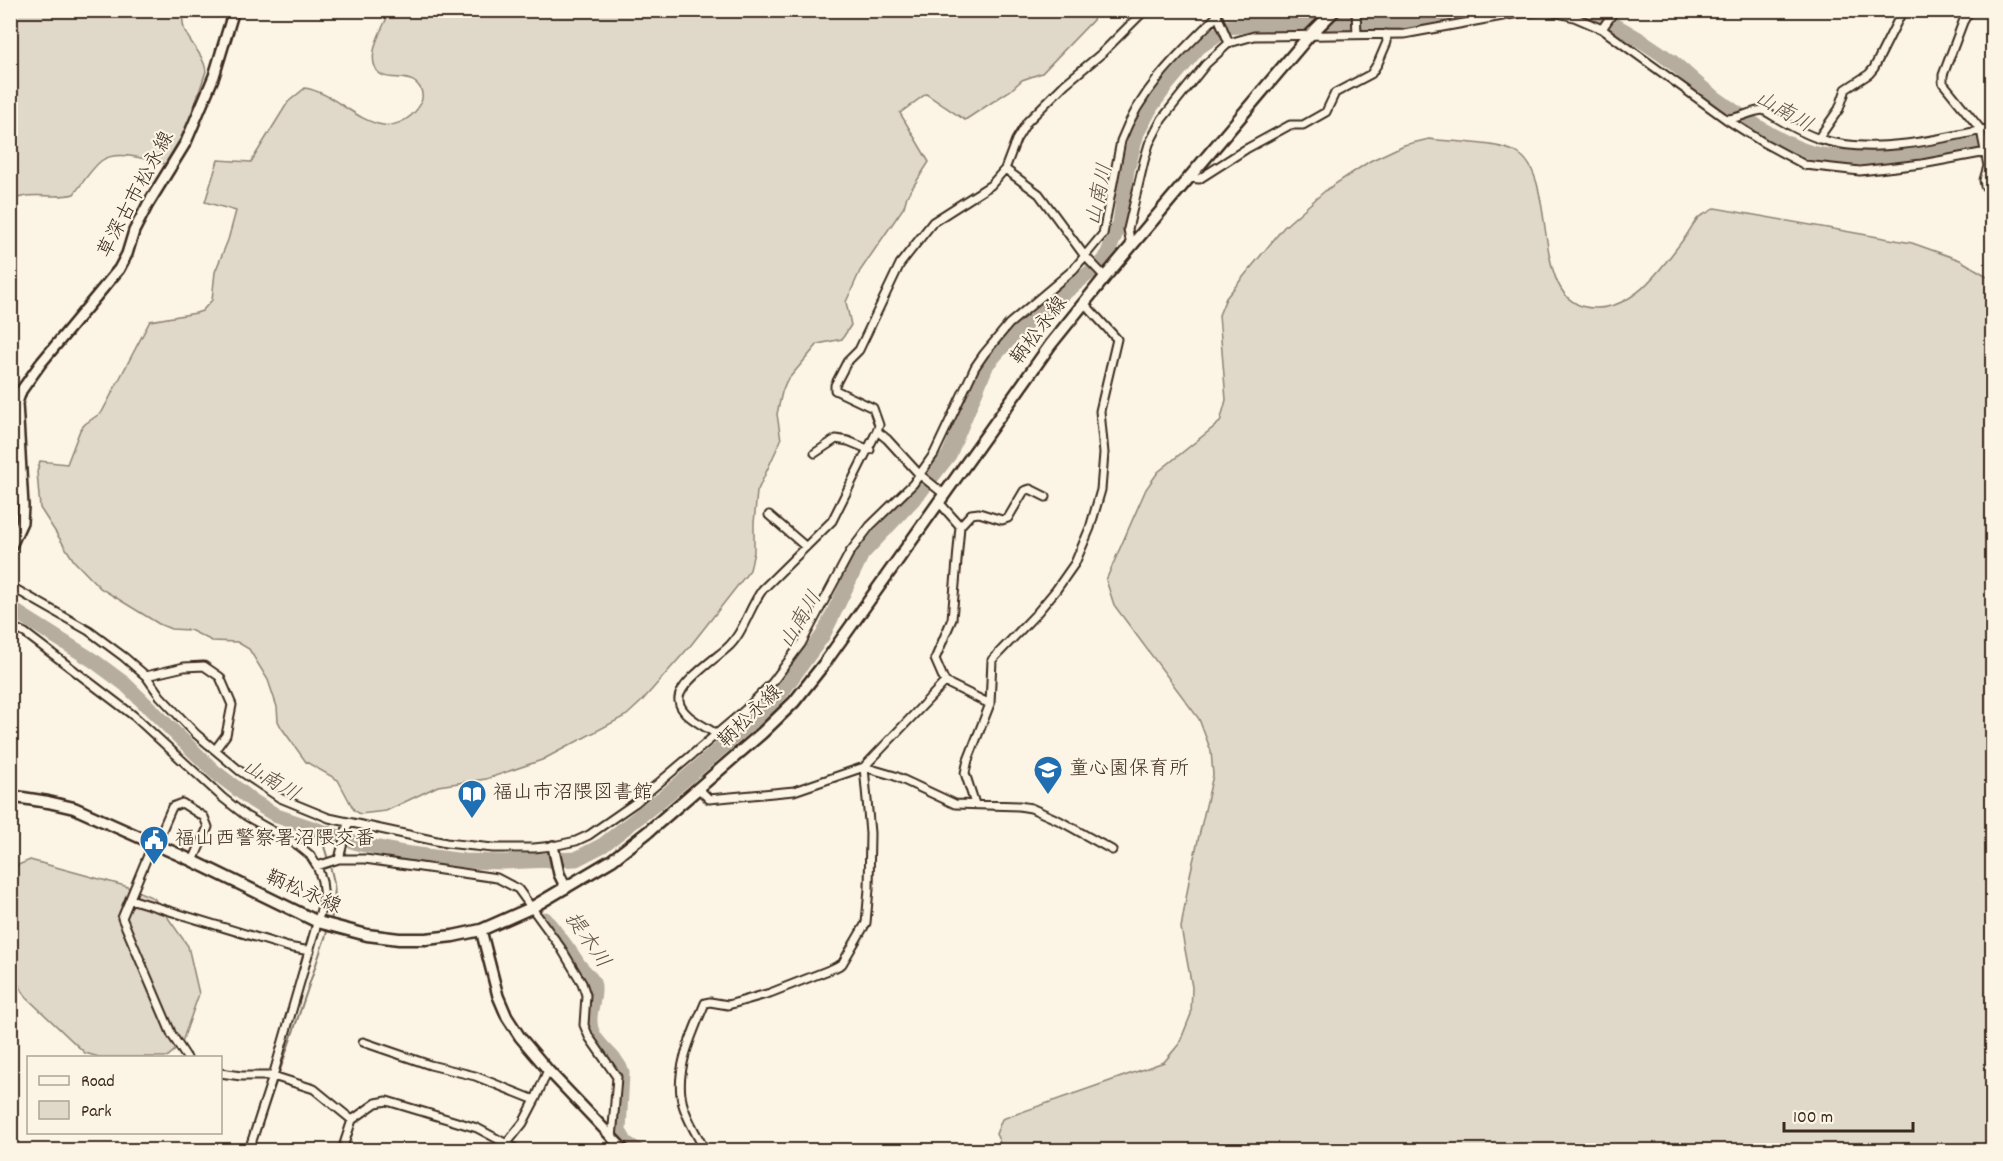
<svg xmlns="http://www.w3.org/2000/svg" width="2003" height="1161" font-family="Dekko,'Klee One',sans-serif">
	<rect width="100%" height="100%" fill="#fcf5e5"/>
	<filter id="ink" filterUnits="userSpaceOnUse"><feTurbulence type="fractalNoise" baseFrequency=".0167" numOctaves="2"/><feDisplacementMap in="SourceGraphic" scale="12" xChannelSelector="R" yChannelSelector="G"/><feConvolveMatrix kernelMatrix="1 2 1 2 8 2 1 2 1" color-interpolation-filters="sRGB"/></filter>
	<g filter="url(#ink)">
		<path fill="#e0d8c8" stroke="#8e8173" stroke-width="1.5" d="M 11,11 L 182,11 C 183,17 182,25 185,31 C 191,45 204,55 206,71 L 188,126 L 165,164 C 148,160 117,149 101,161 C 91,169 82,184 74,194 C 52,200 33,190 11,201 Z
			M 390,11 L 1097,11 L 1093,20 L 1042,73 L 1022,80 L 1011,90 L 965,120 L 926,94 L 900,113 L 929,162 L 907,196 L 904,207 L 860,271 L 846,302 L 851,325 L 842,339 L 818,344 L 786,382 L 782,392 L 777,414 L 781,440 L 757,492 L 754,523 L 754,552 L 750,570 L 691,645 L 641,702 L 627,715 L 542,760 L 486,779 L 438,786 L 386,811 L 360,814 L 354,810 L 338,780 L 306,762 L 281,727 L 278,721 L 277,707 L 268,680 L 249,649 L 237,642 L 212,641 L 190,630 L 171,629 L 159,624 L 100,588 L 74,561 L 40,508 L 37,472 L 40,461 L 67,464 L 80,430 L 85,424 L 102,412 L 150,321 L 196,313 L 202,311 L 212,300 L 215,272 L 228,240 L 236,211 L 205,202 L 218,160 L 251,162 L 288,102 L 305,88 C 334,93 354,120 383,125 C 403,129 436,101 416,83 C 405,73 381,84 375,67 C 368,50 384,26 390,11 Z
			M 1429,139 C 1451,142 1501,142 1519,154 C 1560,181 1527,311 1597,308 C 1638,307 1663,265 1686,236 C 1690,230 1694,222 1699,217 C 1704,214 1711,211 1715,208 L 1912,243 L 1960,260 L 1992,279 L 1992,1150 L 1004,1150 L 1003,1149 L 996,1134 L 1002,1119 L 1164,1062 L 1179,1044 L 1191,1014 L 1192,987 L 1181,928 L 1190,875 L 1213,775 L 1211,751 L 1199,719 L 1114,605 L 1106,580 L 1146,489 L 1158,472 L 1220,422 L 1226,400 L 1219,315 L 1226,298 L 1284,227 L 1326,190 L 1370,161 L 1404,145 Z
			M 30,860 L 125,886 L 154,898 L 188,946 L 199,994 L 181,1045 L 167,1057 L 99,1057 L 85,1053 L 27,998 L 11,973 L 11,868 Z"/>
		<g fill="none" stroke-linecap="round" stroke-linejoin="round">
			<path stroke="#85796b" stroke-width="2" d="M 320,831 C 328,867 341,881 331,920
				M 253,1150 L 328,929"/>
			<path stroke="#b7ad9e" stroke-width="15" d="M 1580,10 C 1613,22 1644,41 1671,61 C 1685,72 1696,84 1710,94 C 1733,111 1777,141 1803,150 C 1852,167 1943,152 1992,139
				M 10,608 L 94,661 L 125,684 L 215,772 L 253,801 L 277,816 L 360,844 L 404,853 L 464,861 L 503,862 L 576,859 L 603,845 L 664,797 L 763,712 L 781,693 L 823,635 L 862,554 L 921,491 L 949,455 L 987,364 L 1015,333 L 1105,260 L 1120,223 L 1127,170 L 1137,133 L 1151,107 L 1166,86 L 1199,47 L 1228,27 L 1251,25 L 1339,23 L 1392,25 L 1458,10
				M 545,919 C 557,934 568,948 578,964 C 583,971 593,978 594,986 C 595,1002 586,1016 592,1032 C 598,1048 617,1056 622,1073 L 619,1131 L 626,1143 L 637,1150"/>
			<g stroke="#3b2a1e" stroke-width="11">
				<path id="street" d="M 1215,10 L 1229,43
					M 1356,10 L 1357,35
					M 1365,10 L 1407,10
					M 1970,10 L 1963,22 L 1943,75 L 1943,83 L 1981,130 L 1988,166 L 1984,180 L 1985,186 L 1992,190
					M 1602,29 L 1615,10
					M 1726,119 L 1764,143 L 1805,165 L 1860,171 L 1922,164 L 1992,151
					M 1818,139 L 1839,109 L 1846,89 L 1869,74 L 1874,68 L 1903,10
					M 1005,169 L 1039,194 L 1084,255 L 1105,277
					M 1189,178 L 1199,179 L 1246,149 L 1290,125 L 1303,125 L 1326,112 L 1335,93 L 1371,74 L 1378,63 L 1387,42 L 1386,34
					M 1131,246 L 1128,229 L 1144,161 L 1149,144 L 1162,119 L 1206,64 L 1229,43 L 1254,36 L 1404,34 L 1519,13 L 1550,11 L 1574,17 L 1602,29 L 1726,119 C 1739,119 1750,111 1763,110 C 1781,120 1800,133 1820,139 C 1871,156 1941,139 1992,128
					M 815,453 L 836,439 L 848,441 L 870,450
					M 944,494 L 919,474 L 887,439 L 877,431 L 879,425 L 873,408 L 835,390 L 835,385 L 847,362 L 859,350 L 900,264 L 933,222 L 991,185 L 1005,169 L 1016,140 L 1027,122 L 1065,84 L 1101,54 L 1145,10
					M 938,501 L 960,526 L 952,619 L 935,659 L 945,682 L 990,704
					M 769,515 L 806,547
					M 960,526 L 971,514 L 979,513 L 1002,520 L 1008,518 L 1024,491 L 1030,489 L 1046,497
					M 10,586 L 89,631 L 124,657 L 146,676 L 160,696 L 196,734 L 240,771 L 280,798 L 329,818 L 446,843 L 493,848 L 534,848 L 553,846 L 576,841 L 589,835 L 635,803 L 745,710 L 772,683 L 801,644 L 850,552 L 870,526 L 913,484 L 934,454 L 975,367 L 984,354 L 1009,324 L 1074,269 L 1103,234 L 1121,141 C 1140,90 1179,53 1217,16
					M 10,626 L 25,633 L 134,716 L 223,798 L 246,816 L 299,846 L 310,855 L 317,866 L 339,859 L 365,859 L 497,878 L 518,889 L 561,948 L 582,983 L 586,995 L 584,1025 L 589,1037 L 617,1077 L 612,1139
					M 146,676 L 184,667 L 204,666 L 220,677 L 232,705 L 226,735 L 215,750
					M 716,734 C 705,726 681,716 679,701 C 676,685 716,658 727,648 C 744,633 749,607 763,589 L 832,521 L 877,431
					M 699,789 L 709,799 L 794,791 L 864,767 L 945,682
					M 975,804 L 965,773 L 968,760 L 990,704 L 992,660 L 1036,614 L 1056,590 L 1075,563 L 1090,528 L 1101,490 L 1104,453 L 1100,411 L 1117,339 L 1084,303
					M 339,859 L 348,823
					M 130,899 L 288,947 L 310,951
					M 363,1042 L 430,1065 L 475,1076 L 535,1100 L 523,1123 L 507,1143
					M 187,1058 L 172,1035 L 122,918 L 153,843 L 159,837 L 172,807 L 182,803 L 204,817 L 208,827 L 193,861
					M 220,1073 L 241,1076 L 273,1076 L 314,1089 L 352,1120 L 376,1103 L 387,1101 L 477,1128 L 518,1150
					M 535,1100 L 548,1070
					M 249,1150 L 273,1076 L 324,899 L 322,881 L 317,866
					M 342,1150 L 352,1120
					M 705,1150 C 698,1137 689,1123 684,1108 C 672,1074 692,1035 705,1003 L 710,1002 L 728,1005 L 770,993 L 834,968 L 842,964 L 866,923 L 869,889 L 870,833 L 864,767 L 895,776 L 955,804 L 1019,806 L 1031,808 L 1060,821 L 1112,850"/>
			</g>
			<g stroke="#3b2a1e" stroke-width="14">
				<path id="secondary" d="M 10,548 L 22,522 L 23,506 L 17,403 L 21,391 L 41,363 L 119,269 L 127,254 L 134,231 L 148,204 L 186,142 L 214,76 L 234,10
					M 553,846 L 559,874 L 566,888
					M 481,930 L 498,996 L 507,1017 L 520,1037 L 548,1070 L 624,1150"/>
			</g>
			<g stroke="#3b2a1e" stroke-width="15">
				<path id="primary" d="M 10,796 L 48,802 L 74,808 L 193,861 L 318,922 L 367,935 L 399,939 L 426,939 L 453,936 L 481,930 L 531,908 L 612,860 L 649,831 L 762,733 L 794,702 L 824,664 L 1051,344 L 1105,277 L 1308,37 L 1335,10"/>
			</g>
			<use href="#street" stroke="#fcf5e5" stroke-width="7"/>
			<use href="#secondary" stroke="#fcf5e5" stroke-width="9"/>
			<use href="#primary" stroke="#fcf5e5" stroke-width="10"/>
		</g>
	</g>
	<defs>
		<g id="school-pin" transform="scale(1.5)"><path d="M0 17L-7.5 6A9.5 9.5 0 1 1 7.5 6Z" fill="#1f6fb2" stroke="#fcf5e5"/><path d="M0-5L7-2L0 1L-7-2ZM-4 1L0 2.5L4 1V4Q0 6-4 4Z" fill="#fff"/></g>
		<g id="library-pin" transform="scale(1.5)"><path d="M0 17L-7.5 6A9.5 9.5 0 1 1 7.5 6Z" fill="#1f6fb2" stroke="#fcf5e5"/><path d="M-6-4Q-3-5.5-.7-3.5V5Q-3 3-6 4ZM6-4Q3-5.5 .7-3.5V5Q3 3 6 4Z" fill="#fff"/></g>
		<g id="civic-pin" transform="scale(1.5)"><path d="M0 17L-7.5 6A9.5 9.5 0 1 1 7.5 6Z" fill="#1f6fb2" stroke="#fcf5e5"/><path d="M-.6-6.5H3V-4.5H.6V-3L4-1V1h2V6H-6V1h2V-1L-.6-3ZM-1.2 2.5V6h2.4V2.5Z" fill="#fff"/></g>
	</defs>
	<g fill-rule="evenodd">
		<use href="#school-pin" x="1048" y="770"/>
		<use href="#library-pin" x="472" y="794"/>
		<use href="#civic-pin" x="154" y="840"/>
	</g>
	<g text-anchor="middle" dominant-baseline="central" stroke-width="4.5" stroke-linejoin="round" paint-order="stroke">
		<g font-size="20" fill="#3b2a1e" stroke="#fcf5e5">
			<text transform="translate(137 195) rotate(-62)">草深古市松永線</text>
			<text transform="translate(1040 331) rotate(-53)">鞆松永線</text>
			<text transform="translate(751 717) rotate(-44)">鞆松永線</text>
			<text transform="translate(303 893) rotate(24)">鞆松永線</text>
		</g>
		<g font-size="20" fill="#3b2a1e" stroke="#fcf5e5" text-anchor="start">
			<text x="1069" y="770">童心園保育所</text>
			<text x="493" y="794">福山市沼隈図書館</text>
			<text x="175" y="840">福山西警察署沼隈交番</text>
		</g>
		<g font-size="21" font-style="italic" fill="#605144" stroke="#fcf5e5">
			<text transform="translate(1783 113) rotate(30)">山南川</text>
			<text transform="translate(1101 195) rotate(-78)">山南川</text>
			<text transform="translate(802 621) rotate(-59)">山南川</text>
			<text transform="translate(270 782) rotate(31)">山南川</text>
			<text transform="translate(586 941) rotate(55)">提木川</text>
		</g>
	</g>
	<rect width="2003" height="1161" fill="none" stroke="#fcf5e5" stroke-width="36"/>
	<rect x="18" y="18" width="1967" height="1125" fill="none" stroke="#3b2a1e" stroke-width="2" filter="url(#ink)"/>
	<rect x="27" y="1056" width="195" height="78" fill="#fcf5e5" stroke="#afa495" stroke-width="1.5"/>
	<rect x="39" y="1076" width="30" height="9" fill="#fcf5e5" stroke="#afa495" stroke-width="1.5"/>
	<text x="81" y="1086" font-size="18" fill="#3b2a1e">Road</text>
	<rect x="39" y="1101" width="30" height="18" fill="#e0d8c8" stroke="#afa495" stroke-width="1.5"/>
	<text x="81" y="1116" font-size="18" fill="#3b2a1e">Park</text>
	<path d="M1784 1122v9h129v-9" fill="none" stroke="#3b2a1e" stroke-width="3"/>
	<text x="1793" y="1122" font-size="18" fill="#3b2a1e" stroke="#fcf5e5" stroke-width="4.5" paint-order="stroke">100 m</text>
</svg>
